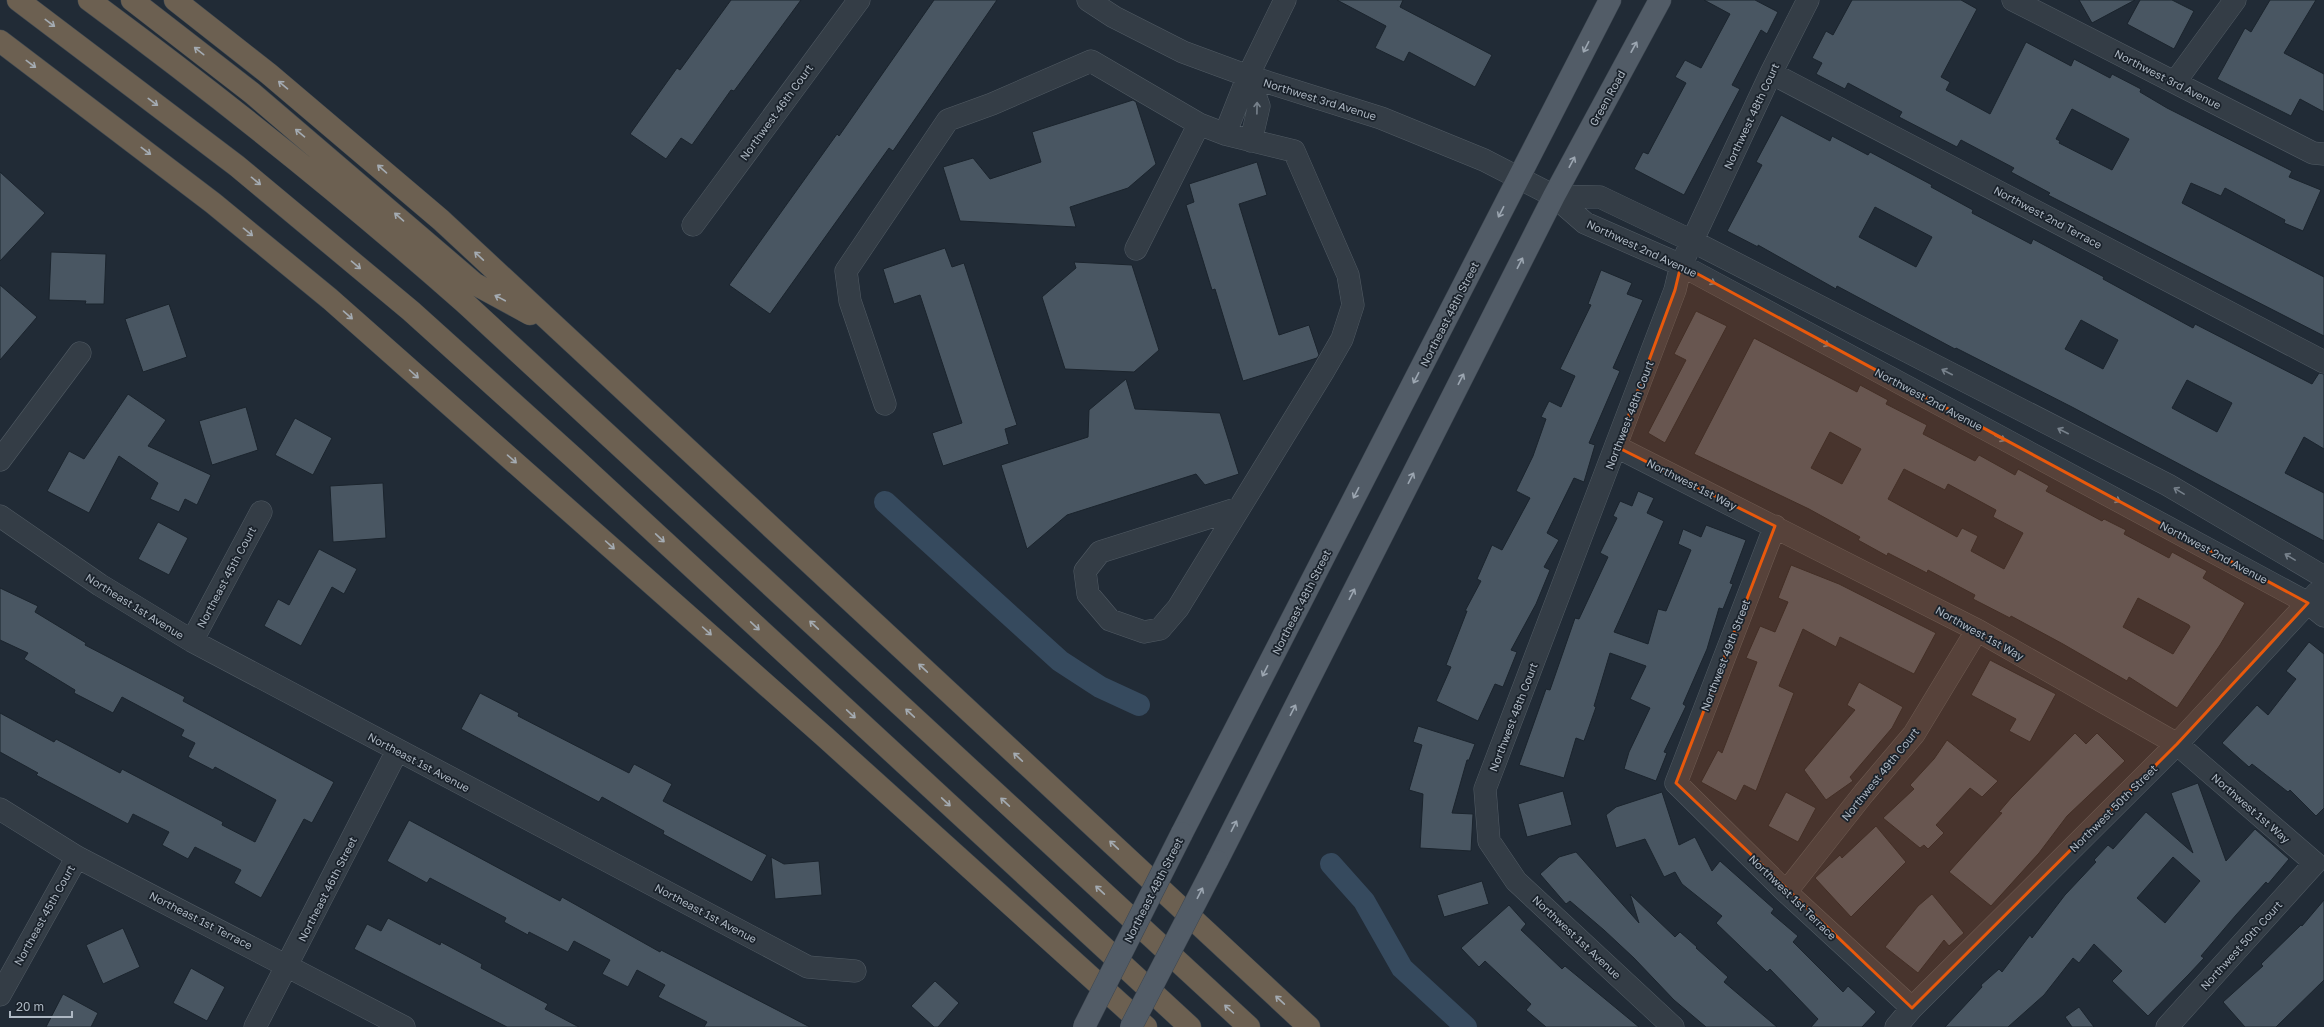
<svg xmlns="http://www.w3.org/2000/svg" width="2324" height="1027" font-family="'Golos Text',sans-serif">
	<rect width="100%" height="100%" fill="#212b36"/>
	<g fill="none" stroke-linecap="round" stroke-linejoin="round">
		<path stroke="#364a5e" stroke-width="22" d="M 885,502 L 1060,661 L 1100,687 L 1139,705
			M 1331,864 L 1364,901 L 1402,968 L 1466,1027"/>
	</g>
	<path fill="#495662" stroke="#1b242d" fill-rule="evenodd" d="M 731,0 L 801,0 L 734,91 L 731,90 L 692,145 L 681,138 L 666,159 L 630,134 L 677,68 L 680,70 Z
		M 934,0 L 997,0 L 893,151 L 889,148 L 770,314 L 729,285 L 837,134 L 839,136 Z
		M 1337,0 L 1403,0 L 1400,7 L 1492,55 L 1475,87 L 1409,52 L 1404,62 L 1375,48 L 1386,26 Z
		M 1704,0 L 1755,0 L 1778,12 L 1767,34 L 1761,30 L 1732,85 L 1740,89 L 1684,195 L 1634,169 L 1643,152 L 1648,154 L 1686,83 L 1675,77 L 1685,60 L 1701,68 L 1730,14 Z
		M 1852,0 L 1961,0 L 1977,9 L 1941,77 L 1950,82 L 1946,90 L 1990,114 L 2026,42 L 2071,66 L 2074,59 L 2110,78 L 2112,74 L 2141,89 L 2140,92 L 2167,108 L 2292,171 L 2289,177 L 2321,190 L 2303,231 L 2284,223 L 2285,220 L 2225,188 L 2221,196 L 2191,183 L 2182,203 L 2324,277 L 2324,336 L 2048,195 L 2050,193 L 2011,172 L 2014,168 L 1961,140 L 1957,147 L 1899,117 L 1902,112 L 1848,83 L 1845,89 L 1816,74 L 1822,63 L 1812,58 L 1826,31 L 1833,35 ZM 2072,109 L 2129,139 L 2112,170 L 2059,143 L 2060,141 L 2056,139 Z
		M 2079,0 L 2135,0 L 2092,23 Z
		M 2140,0 L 2172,0 L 2194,11 L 2174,49 L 2127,24 Z
		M 2270,0 L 2316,0 L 2284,53 L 2324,74 L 2324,112 L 2300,99 L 2291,116 L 2217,79 L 2245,28 L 2251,32 Z
		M 1133,100 L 1136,102 L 1156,164 L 1128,188 L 1070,207 L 1076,227 L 960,221 L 943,167 L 973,158 L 990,179 L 1041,162 L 1032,132 Z
		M 1781,115 L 1830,141 L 1832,136 L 1868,155 L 1870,152 L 1932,185 L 1931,187 L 1973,210 L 1972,213 L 2031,244 L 2033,239 L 2104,277 L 2103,279 L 2193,328 L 2195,324 L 2312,384 L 2319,373 L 2324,374 L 2324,449 L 2304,437 L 2285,473 L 2324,493 L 2324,541 L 2072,407 L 1956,348 L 1955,349 L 1837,286 L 1836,289 L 1758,245 L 1758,247 L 1727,231 L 1762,165 L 1756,162 ZM 1875,207 L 1932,237 L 1916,267 L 1859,237 ZM 2081,320 L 2118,340 L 2103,369 L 2065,349 ZM 2187,380 L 2232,403 L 2217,432 L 2172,408 Z
		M 1257,162 L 1267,195 L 1239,204 L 1279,335 L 1309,325 L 1319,355 L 1317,358 L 1243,381 L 1215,289 L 1212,290 L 1186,205 L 1194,202 L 1189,184 Z
		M 0,172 L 45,213 L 0,261 Z
		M 945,248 L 952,267 L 964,263 L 1017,425 L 1005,429 L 1009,444 L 943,466 L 932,433 L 962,423 L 920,295 L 894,304 L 883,269 Z
		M 51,252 L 106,254 L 104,304 L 85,304 L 86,301 L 49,300 Z
		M 1074,262 L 1132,265 L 1159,350 L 1134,372 L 1065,369 L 1042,297 L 1076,268 Z
		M 1601,270 L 1632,283 L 1627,294 L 1643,300 L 1613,368 L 1620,371 L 1589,443 L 1595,445 L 1584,482 L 1574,478 L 1547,533 L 1559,540 L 1544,567 L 1550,570 L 1536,604 L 1511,650 L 1517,652 L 1503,687 L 1495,684 L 1478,721 L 1436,701 L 1451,667 L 1446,665 L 1467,611 L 1465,611 L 1481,581 L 1477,579 L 1492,545 L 1502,550 L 1530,498 L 1516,491 L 1533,456 L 1546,419 L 1541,417 L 1549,401 L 1561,407 L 1575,376 L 1560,369 L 1591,305 L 1588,304 Z
		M 0,285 L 37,317 L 0,360 Z
		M 169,304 L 187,357 L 143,372 L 125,319 Z
		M 1696,311 L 1727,326 L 1665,443 L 1648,433 L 1686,360 L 1674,354 Z
		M 1754,338 L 1857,392 L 1860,385 L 1888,400 L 1886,404 L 1927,425 L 1923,434 L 1975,461 L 1979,455 L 2015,475 L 2018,469 L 2049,486 L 2046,491 L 2102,521 L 2104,519 L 2126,530 L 2124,534 L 2169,558 L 2172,552 L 2207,571 L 2203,578 L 2245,603 L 2220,645 L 2177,708 L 2129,677 L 2127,681 L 2063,644 L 2011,616 L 2010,618 L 1973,599 L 1975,595 L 1928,570 L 1927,573 L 1888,553 L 1887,556 L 1858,540 L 1860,537 L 1809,509 L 1694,454 ZM 1830,432 L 1861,449 L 1842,484 L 1811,468 ZM 1904,469 L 1945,490 L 1948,484 L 1996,510 L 1993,517 L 2023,533 L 2004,569 L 1971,551 L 1978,536 L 1962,528 L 1957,537 L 1888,499 ZM 2138,598 L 2189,625 L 2190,627 L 2173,654 L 2123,627 Z
		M 1126,379 L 1135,409 L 1220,413 L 1239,474 L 1205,485 L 1196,474 L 1067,515 L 1027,549 L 1001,465 L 1088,437 L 1089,410 Z
		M 128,394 L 166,420 L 148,446 L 211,475 L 197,505 L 185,499 L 179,512 L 150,499 L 158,483 L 119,456 L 89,513 L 47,491 L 69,451 L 84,459 Z
		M 246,407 L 258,450 L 212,465 L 199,421 Z
		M 295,418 L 332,438 L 313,475 L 275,455 Z
		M 383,483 L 386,538 L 333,542 L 330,486 Z
		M 1638,491 L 1654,498 L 1647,513 L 1664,521 L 1614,632 L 1648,644 L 1658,609 L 1666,611 L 1691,550 L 1678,544 L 1683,529 L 1701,537 L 1706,525 L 1746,540 L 1730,583 L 1733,584 L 1723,609 L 1719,608 L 1707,649 L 1683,704 L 1686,706 L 1664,752 L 1667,753 L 1656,781 L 1624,769 L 1629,752 L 1650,708 L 1630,699 L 1646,666 L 1610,653 L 1594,706 L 1596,707 L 1584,741 L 1576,738 L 1564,778 L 1519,765 L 1546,689 L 1550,690 L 1575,618 L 1579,619 L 1608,557 L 1600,553 L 1617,518 L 1613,516 L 1620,501 L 1632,506 Z
		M 158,522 L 188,538 L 169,575 L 138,559 Z
		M 319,549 L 357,569 L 344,594 L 332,587 L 301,646 L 264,626 L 278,599 L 289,605 Z
		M 1791,565 L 1839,584 L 1936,633 L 1914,674 L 1840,637 L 1836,647 L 1803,629 L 1779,686 L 1794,693 L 1756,791 L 1744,785 L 1736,801 L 1701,782 L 1718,750 L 1722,753 L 1757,662 L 1746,658 L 1760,626 L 1775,632 L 1788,602 L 1778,598 Z
		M 0,588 L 38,606 L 35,612 L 86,643 L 85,645 L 185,697 L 183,701 L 334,782 L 312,823 L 304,819 L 261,898 L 234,883 L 241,870 L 195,847 L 188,859 L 162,845 L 169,832 L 133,814 L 128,824 L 36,775 L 38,773 L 0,752 L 0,713 L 54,742 L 56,739 L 120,773 L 122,769 L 223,822 L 222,825 L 255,842 L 276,800 L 215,767 L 213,770 L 188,757 L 195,743 L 181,736 L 184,730 L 122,697 L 113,713 L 74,693 L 75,690 L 24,659 L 28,653 L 0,640 Z
		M 2309,642 L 2324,654 L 2324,808 L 2316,816 L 2290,790 L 2288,792 L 2252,764 L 2249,767 L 2222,743 L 2257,705 L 2268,715 L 2296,679 L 2286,671 Z
		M 1990,660 L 2056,694 L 2030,742 L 2009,731 L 2016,719 L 1971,695 Z
		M 1859,682 L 1903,707 L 1892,728 L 1850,777 L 1853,781 L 1826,800 L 1804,770 L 1855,710 L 1847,705 Z
		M 480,693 L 519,713 L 518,716 L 629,773 L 634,764 L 672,784 L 663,801 L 767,855 L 752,882 L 663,834 L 664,831 L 602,797 L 599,802 L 461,729 Z
		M 1418,726 L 1475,744 L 1469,760 L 1467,760 L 1452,813 L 1473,814 L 1471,851 L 1420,848 L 1423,794 L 1409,790 L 1422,745 L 1413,742 Z
		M 2075,733 L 2086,744 L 2097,733 L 2125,761 L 2067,816 L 2039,853 L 1991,906 L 1949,872 L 2002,813 L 1999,812 L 2011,798 Z
		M 1947,740 L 1998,781 L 1982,797 L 1970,788 L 1936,825 L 1944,833 L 1928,849 L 1924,845 L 1920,848 L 1883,818 L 1914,789 L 1910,785 L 1934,759 Z
		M 2198,783 L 2226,861 L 2255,829 L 2289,859 L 2268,884 L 2266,882 L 2236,915 L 2201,956 L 2204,958 L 2189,974 L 2148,1016 L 2112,981 L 2122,971 L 2094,944 L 2079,963 L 2073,958 L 2044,995 L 2008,1027 L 1945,1027 L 1982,987 L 1981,985 L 1999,969 L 2002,972 L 2030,935 L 2032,938 L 2065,895 L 2096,862 L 2094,860 L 2108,845 L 2113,849 L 2146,812 L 2193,853 L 2171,793 ZM 2173,857 L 2200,881 L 2165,923 L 2137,898 Z
		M 1563,791 L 1572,825 L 1527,837 L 1518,804 Z
		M 1662,792 L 1679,845 L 1695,837 L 1712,871 L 1720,861 L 1774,909 L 1771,913 L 1798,936 L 1793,942 L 1843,992 L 1848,986 L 1876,1012 L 1862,1027 L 1811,1027 L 1818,1019 L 1770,969 L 1767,972 L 1716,923 L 1722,916 L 1682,884 L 1675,872 L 1664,877 L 1645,839 L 1616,848 L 1606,815 L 1616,807 Z
		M 1786,792 L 1816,808 L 1798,842 L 1768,826 Z
		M 409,820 L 560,901 L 562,897 L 660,952 L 661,950 L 810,1027 L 704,1027 L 707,1022 L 658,997 L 665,985 L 637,970 L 628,987 L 602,974 L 610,960 L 574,941 L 568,952 L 529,932 L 528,935 L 504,922 L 506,918 L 430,878 L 427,883 L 387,861 Z
		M 1876,826 L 1906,862 L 1851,917 L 1815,878 L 1840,855 L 1842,858 Z
		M 1576,852 L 1639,923 L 1630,894 L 1675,937 L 1680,932 L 1697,947 L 1696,948 L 1728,977 L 1724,982 L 1777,1027 L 1706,1027 L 1674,1000 L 1634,958 L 1604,930 L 1570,901 L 1566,904 L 1540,874 L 1559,857 Z
		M 771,857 L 784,864 L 819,861 L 822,895 L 775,899 Z
		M 1482,881 L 1489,904 L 1444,917 L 1437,895 Z
		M 1932,894 L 1964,933 L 1949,946 L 1944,940 L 1918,973 L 1885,947 L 1918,906 Z
		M 2324,900 L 2324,980 L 2276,1027 L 2245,1027 L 2223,1002 L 2263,966 L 2261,964 L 2301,925 L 2302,926 Z
		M 1509,905 L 1526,924 L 1521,930 L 1562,969 L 1565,966 L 1639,1027 L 1546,1027 L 1526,1010 L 1531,1004 L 1485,961 L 1479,967 L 1461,948 Z
		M 388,918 L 440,945 L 441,942 L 482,964 L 481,968 L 548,1004 L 545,1009 L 579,1027 L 507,1027 L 354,949 L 367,924 L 381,931 Z
		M 123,928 L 140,967 L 103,984 L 86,945 Z
		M 191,968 L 225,987 L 207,1021 L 173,1003 Z
		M 935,981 L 959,1003 L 938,1027 L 934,1027 L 911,1006 Z
		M 63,994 L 98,1013 L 91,1027 L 46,1027 Z
		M 2079,1007 L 2094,1027 L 2072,1027 L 2065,1017 Z"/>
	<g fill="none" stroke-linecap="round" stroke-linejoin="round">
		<g stroke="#515b64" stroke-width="23">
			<path id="minor" d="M 1088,0 L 1114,17 L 1183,52 L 1248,76 L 1381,118 L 1484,160 L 1554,196 L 1585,223 L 1681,265 L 2308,603 L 2324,616
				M 2013,0 L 2313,153 L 2324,154
				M 1771,73 L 2324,362
				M 1248,76 L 1259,106 L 1251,141
				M 2175,82 L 2235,0
				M 1225,134 L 1248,76 L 1285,0
				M 1554,196 L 1600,197 L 1692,241 L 2168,485 L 2324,577
				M 693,225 L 859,0
				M 1136,249 L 1199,124
				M 885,404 L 850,301 L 846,271 L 948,120 L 992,104 L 1091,61 L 1199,124 L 1225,134 L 1294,151 L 1348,275 L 1353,305 L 1342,339 L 1323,372 L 1178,608 L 1160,629 L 1144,632 L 1110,620 L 1088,594 L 1085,571 L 1100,552 L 1239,508
				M 1617,447 L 1977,630 L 2177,744 L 2315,863 L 2167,1027
				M 0,460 L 80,353
				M 0,516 L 100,585 L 192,641 L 808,967 L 855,971
				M 1775,526 L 1676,783 L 1786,892 L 1912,1008
				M 192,641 L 261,512
				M 0,809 L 77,857 L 404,1027
				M 1786,892 L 1864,793 L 1914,734 L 1977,630
				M 0,995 L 77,857
				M 255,1027 L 397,751
				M 1673,1027 L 1516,881 L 1489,841 L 1485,789 L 1675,290 L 1681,265 L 1771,73 L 1808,0
				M 1896,1027 L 1912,1008 L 2177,744 L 2317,593"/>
		</g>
		<g stroke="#3d4650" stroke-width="23">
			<path id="major" d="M 1182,833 L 1610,0
				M 1217,861 L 1554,196 L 1660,0"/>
		</g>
		<g stroke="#3e4851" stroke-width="23">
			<path id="highway" d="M 18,0 L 237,166 L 411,311 L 575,459 L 1190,1027
				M 89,0 C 219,96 344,196 465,303 L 1249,1027
				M 132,0 L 252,93 L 475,284 L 530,314
				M 175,0 L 269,74 L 441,220 L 1309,1027
				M 0,41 L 213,203 L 330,299 L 825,737 L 1146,1027"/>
		</g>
		<use href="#minor" stroke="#343d46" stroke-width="22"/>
		<use href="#major" stroke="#525c67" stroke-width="22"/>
		<use href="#highway" stroke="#6c6051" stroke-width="22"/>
		<g stroke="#3d4650" stroke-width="23" stroke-linecap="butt">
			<path id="major-bridge" d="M 1084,1027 L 1182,833
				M 1131,1027 L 1217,861"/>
		</g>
		<use href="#major-bridge" stroke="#525c67" stroke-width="22"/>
	</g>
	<defs><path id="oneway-shaft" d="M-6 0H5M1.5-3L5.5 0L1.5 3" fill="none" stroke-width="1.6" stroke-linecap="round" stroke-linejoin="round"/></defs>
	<g stroke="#a4abb2">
		<use href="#oneway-shaft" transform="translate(50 23) rotate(37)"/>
		<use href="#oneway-shaft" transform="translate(199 51) rotate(-142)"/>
		<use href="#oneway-shaft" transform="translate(31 64) rotate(37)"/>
		<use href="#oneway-shaft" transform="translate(283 85) rotate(-140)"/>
		<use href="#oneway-shaft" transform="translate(153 102) rotate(37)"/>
		<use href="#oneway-shaft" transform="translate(300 133) rotate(-140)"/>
		<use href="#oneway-shaft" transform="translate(146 151) rotate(37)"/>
		<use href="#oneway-shaft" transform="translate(382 169) rotate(-139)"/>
		<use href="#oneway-shaft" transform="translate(256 181) rotate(39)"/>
		<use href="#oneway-shaft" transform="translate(399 217) rotate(-139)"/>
		<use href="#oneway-shaft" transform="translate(248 232) rotate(39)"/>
		<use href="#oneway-shaft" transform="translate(479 256) rotate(-137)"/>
		<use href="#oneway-shaft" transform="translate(356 265) rotate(40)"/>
		<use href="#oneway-shaft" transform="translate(500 298) rotate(-152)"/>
		<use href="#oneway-shaft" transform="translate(348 315) rotate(41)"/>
		<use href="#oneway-shaft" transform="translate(414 374) rotate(42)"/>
		<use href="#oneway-shaft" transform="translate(512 459) rotate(41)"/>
		<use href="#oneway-shaft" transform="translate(660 538) rotate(43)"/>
		<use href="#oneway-shaft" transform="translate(610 545) rotate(42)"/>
		<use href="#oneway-shaft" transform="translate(814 625) rotate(-137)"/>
		<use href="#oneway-shaft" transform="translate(755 626) rotate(43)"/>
		<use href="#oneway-shaft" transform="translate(707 631) rotate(42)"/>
		<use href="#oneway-shaft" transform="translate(923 668) rotate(-137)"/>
		<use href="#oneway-shaft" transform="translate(910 713) rotate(-137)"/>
		<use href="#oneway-shaft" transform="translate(851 714) rotate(43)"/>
		<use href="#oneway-shaft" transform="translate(1018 757) rotate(-137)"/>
		<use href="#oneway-shaft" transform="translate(946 802) rotate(43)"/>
		<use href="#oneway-shaft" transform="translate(1005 802) rotate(-137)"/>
		<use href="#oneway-shaft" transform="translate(1114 845) rotate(-137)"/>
		<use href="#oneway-shaft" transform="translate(1100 890) rotate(-137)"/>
		<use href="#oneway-shaft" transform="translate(1280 1000) rotate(-137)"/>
		<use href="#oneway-shaft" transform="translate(1229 1009) rotate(-138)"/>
	</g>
	<g stroke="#9ca6b1">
		<use href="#oneway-shaft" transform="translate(1586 47) rotate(117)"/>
		<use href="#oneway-shaft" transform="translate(1634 47) rotate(-61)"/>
		<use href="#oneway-shaft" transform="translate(1572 162) rotate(-62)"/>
		<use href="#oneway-shaft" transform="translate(1501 212) rotate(117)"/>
		<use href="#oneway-shaft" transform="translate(1520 263) rotate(-63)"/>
		<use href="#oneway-shaft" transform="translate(1416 378) rotate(117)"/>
		<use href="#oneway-shaft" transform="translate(1461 379) rotate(-63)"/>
		<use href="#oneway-shaft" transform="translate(1411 478) rotate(-63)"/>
		<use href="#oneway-shaft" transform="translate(1356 493) rotate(117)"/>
		<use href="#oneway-shaft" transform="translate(1352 594) rotate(-63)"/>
		<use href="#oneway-shaft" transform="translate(1265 671) rotate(117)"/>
		<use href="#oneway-shaft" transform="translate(1293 710) rotate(-63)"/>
		<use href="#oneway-shaft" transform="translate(1234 826) rotate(-63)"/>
		<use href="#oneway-shaft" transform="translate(1200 893) rotate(-63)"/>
	</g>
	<g stroke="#77818b">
		<use href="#oneway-shaft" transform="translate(1257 108) rotate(-89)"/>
		<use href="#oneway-shaft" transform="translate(1710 281) rotate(28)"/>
		<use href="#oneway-shaft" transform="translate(1824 343) rotate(28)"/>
		<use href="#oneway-shaft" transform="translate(1947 372) rotate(-153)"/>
		<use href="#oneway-shaft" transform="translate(2063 431) rotate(-153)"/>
		<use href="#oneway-shaft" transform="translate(2000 438) rotate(28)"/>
		<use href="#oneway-shaft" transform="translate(2179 491) rotate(-149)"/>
		<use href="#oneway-shaft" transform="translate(2115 499) rotate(28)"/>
		<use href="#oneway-shaft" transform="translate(2290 557) rotate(-149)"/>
	</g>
	<path fill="#e8590c" fill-opacity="0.2" stroke="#e8590c" stroke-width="3" stroke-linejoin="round" d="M 1681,265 L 2308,603 L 2177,744 L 1912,1008 L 1676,783 L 1775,526 L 1617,447 L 1675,290 Z"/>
	<g text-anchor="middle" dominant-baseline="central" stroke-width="3.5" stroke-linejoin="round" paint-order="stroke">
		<g font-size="11" fill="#aeb8c3" stroke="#1a222b">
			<text transform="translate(2168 79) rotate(27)">Northwest 3rd Avenue</text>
			<text transform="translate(1607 98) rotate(-61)">Green Road</text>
			<text transform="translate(1320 99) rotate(17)">Northwest 3rd Avenue</text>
			<text transform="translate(776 112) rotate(-54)">Northwest 46th Court</text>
			<text transform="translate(1751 116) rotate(-65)">Northwest 48th Court</text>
			<text transform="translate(2048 217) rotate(28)">Northwest 2nd Terrace</text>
			<text transform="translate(1642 248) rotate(25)">Northwest 2nd Avenue</text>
			<text transform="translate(1449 314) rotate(-63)">Northeast 48th Street</text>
			<text transform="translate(1929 399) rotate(28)">Northwest 2nd Avenue</text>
			<text transform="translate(1629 415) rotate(-69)">Northwest 48th Court</text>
			<text transform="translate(1692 484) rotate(27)">Northwest 1st Way</text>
			<text transform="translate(2214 552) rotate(28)">Northwest 2nd Avenue</text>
			<text transform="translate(226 577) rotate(-62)">Northeast 45th Court</text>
			<text transform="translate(1301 602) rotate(-63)">Northeast 48th Street</text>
			<text transform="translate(135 606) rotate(32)">Northeast 1st Avenue</text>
			<text transform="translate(1980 633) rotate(29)">Northwest 1st Way</text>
			<text transform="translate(1725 655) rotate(-69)">Northwest 49th Street</text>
			<text transform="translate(1513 717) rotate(-69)">Northwest 48th Court</text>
			<text transform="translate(419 762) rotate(28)">Northeast 1st Avenue</text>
			<text transform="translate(1880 774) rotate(-51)">Northwest 49th Court</text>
			<text transform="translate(2113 808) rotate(-45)">Northwest 50th Street</text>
			<text transform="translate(2251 808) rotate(41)">Northwest 1st Way</text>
			<text transform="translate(327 889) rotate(-63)">Northeast 46th Street</text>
			<text transform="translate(1153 890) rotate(-63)">Northeast 48th Street</text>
			<text transform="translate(1793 897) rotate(44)">Northwest 1st Terrace</text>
			<text transform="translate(706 913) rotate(28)">Northeast 1st Avenue</text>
			<text transform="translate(44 915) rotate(-61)">Northeast 45th Court</text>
			<text transform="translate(201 920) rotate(27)">Northeast 1st Terrace</text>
			<text transform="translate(1577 937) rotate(43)">Northwest 1st Avenue</text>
			<text transform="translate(2241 945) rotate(-48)">Northwest 50th Court</text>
		</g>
	</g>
	<path d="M10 1011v6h62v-6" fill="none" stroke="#aeb8c3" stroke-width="2"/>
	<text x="16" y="1011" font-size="12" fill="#aeb8c3" stroke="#1a222b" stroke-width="3" paint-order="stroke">20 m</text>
</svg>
